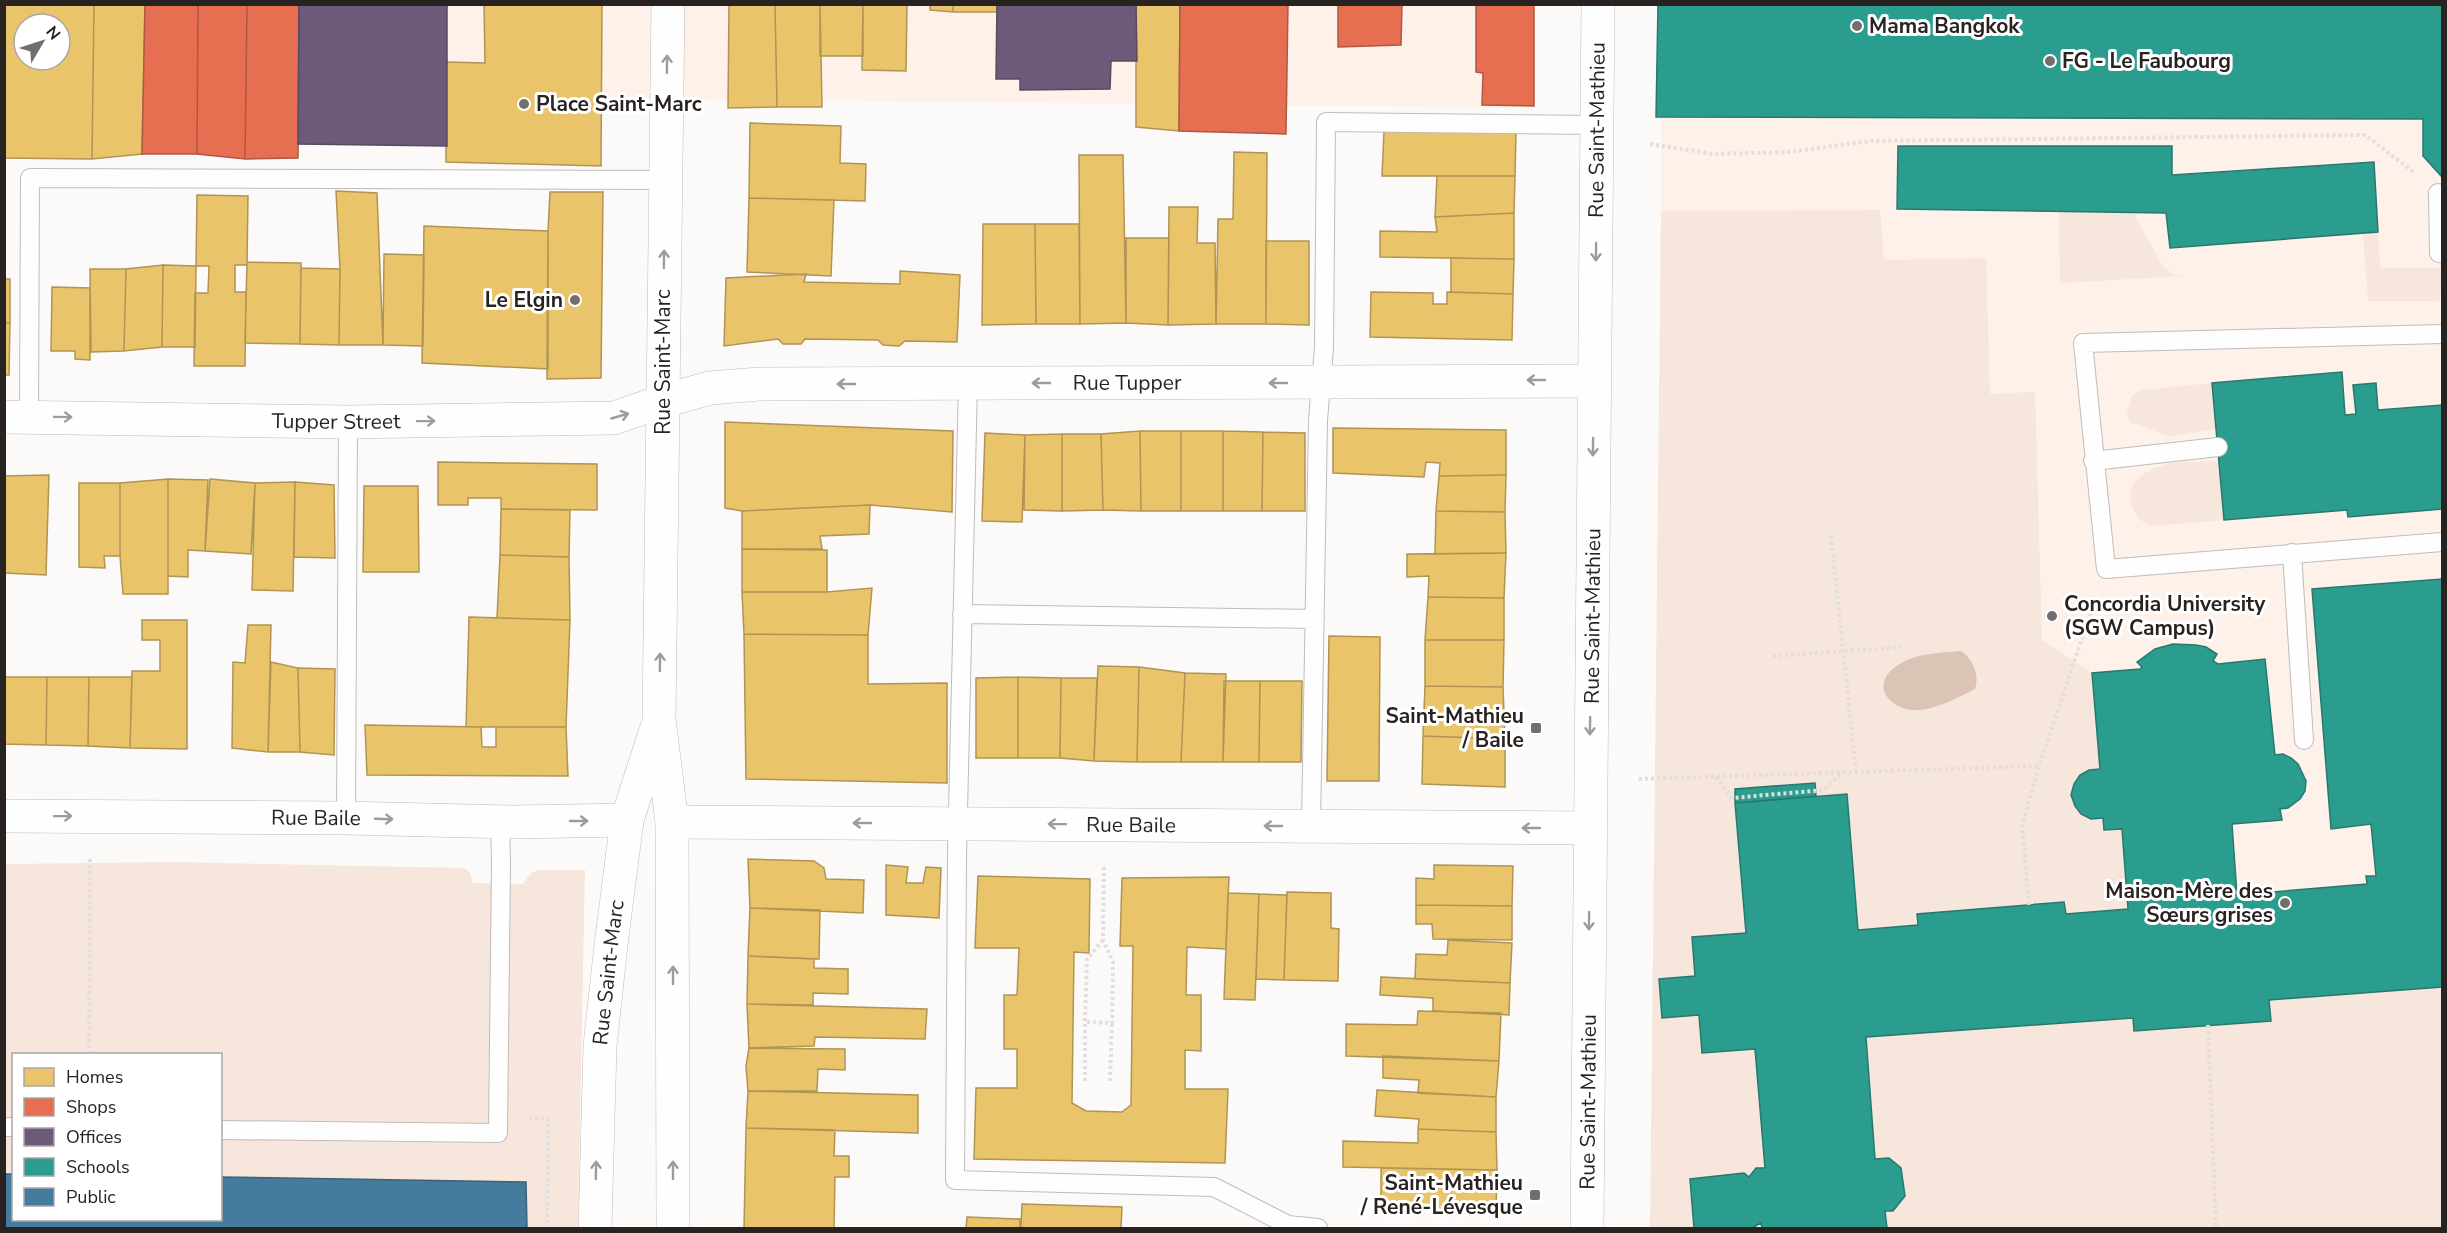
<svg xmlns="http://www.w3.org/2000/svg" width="2447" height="1233" font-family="'Nunito Sans',sans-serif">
	<rect width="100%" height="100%" fill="#fcfaf8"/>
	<path fill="#fdf1e9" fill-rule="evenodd" d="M 5,5 L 1530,5 L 1528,108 L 5,92 ZM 24,24 L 60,24 L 60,60 L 24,60 Z
		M 1661,5 L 2442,5 L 2442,1228 L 1663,1228 Z"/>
	<path fill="#f7e6db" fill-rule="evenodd" d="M 1880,210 L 1884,260 L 1986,258 L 1990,394 L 2035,392 L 2042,640 L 2092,673 L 2100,769 C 2081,770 2078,779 2071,795 C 2077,813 2085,819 2103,818 L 2105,830 L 2122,829 L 2128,909 L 2066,914 L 2064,902 L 1918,914 L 1918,925 L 1858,930 L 1847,795 L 1816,796 L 1815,783 L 1735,789 L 1746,933 L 1692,937 L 1695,976 L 1659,979 L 1663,1018 L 1699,1015 L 1702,1052 L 1755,1049 L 1765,1168 L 1756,1168 L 1749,1177 L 1744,1173 L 1690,1179 L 1695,1228 L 1650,1228 L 1661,211 Z
		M 2059,212 L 2133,213 L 2163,266 L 2173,274 L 2182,276 L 2060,283 Z
		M 2378,232 L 2380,268 L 2442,268 L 2442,293 L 2440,293 L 2439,301 L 2368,301 L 2363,234 Z
		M 2212,383 L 2217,428 L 2171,437 L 2130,422 L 2127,413 L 2132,395 L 2143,390 Z
		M 2219,461 L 2224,520 L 2151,526 C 2140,521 2134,515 2131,503 C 2124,483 2150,467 2168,464 C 2184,461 2202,462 2219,461 Z
		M 175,862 L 464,868 L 470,873 L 473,883 L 523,884 L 531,873 L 538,870 L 585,870 L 578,1228 L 5,1228 L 4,864 ZM 14,1054 L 220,1054 L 220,1220 L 14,1220 Z
		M 2442,987 L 2442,1228 L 1887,1228 L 1885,1211 L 1893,1211 L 1905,1196 L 1901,1168 L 1889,1158 L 1875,1159 L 1866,1037 L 2133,1018 L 2134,1030 L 2269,1000 Z"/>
	<path fill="#dbc3b6" d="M 1961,651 C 1973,659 1980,676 1975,689 C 1957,698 1939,708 1919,710 C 1890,712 1868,684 1898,665 C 1916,653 1940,653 1961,651 Z"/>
	<path fill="#e9c46a" stroke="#af9454" stroke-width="1.5" fill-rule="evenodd" d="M 4,4 L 94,4 L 92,159 L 4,158 ZM 24,24 L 60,24 L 60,60 L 24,60 Z
		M 94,4 L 145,4 L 142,154 L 92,159 Z
		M 484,4 L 602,4 L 601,166 L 446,162 L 446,62 L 485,63 Z
		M 729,4 L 775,4 L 777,107 L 728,108 Z
		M 775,4 L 820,4 L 822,107 L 777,107 Z
		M 820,4 L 863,4 L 863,56 L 820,56 Z
		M 863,4 L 907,4 L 906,71 L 862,70 Z
		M 930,4 L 953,4 L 953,12 L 930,10 Z
		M 953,4 L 997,4 L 997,12 L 953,12 Z
		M 1136,4 L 1180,4 L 1179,131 L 1136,127 Z
		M 750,123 L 841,126 L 840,163 L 866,164 L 865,201 L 749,198 Z
		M 1384,131 L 1516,133 L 1515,176 L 1382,176 Z
		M 1234,152 L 1267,153 L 1266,324 L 1216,324 L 1218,219 L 1233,219 Z
		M 1079,155 L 1123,155 L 1126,323 L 1080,324 Z
		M 1437,176 L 1515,176 L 1514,213 L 1435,217 Z
		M 336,191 L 377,193 L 383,345 L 339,345 L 340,269 Z
		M 550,192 L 603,192 L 601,378 L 547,379 L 548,231 Z
		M 197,195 L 248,196 L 247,265 L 235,265 L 235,292 L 246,292 L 245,366 L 194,366 L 195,293 L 208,293 L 209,266 L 196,266 Z
		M 749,198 L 834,200 L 831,276 L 747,272 Z
		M 1169,207 L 1198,207 L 1197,243 L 1215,243 L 1216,324 L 1168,325 Z
		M 1514,213 L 1514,259 L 1380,257 L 1380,231 L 1437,232 L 1435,217 Z
		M 983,224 L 1035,224 L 1036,324 L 982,325 Z
		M 1035,224 L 1079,224 L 1080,324 L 1036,324 Z
		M 424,226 L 548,231 L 548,369 L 422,363 Z
		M 1126,238 L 1169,238 L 1168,325 L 1126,323 Z
		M 1266,241 L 1309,241 L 1309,325 L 1266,324 Z
		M 384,254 L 424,255 L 423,346 L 383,345 Z
		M 1451,258 L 1514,259 L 1513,294 L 1451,292 Z
		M 247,262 L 301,263 L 300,344 L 245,343 Z
		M 163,265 L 196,266 L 195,347 L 162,347 Z
		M 163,265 L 162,347 L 124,351 L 126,269 Z
		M 301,268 L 340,269 L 339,345 L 300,344 Z
		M 90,269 L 126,269 L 124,351 L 91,352 Z
		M 900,271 L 960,275 L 957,342 L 905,341 L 899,346 L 883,345 L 878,340 L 805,339 L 801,344 L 783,344 L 778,339 L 724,346 L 726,278 L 806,274 L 804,282 L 900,284 Z
		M 4,279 L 10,279 L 10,323 L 4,323 Z
		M 52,287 L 90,288 L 90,360 L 75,359 L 75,351 L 51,351 Z
		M 1371,292 L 1433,293 L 1433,304 L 1447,304 L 1447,292 L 1513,294 L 1512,340 L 1370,337 Z
		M 4,323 L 10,323 L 9,375 L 4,375 Z
		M 725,422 L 953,431 L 952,512 L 870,505 L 742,511 L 725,508 Z
		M 1333,428 L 1506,430 L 1506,475 L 1439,476 L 1440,463 L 1426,462 L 1424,477 L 1333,473 Z
		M 1140,431 L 1141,511 L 1103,510 L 1101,434 Z
		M 1140,431 L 1181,431 L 1181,511 L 1141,511 Z
		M 1181,431 L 1223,431 L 1223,511 L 1181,511 Z
		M 1223,431 L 1263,432 L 1262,511 L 1223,511 Z
		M 1263,432 L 1305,433 L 1305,511 L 1262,511 Z
		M 985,433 L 1025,435 L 1022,522 L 982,521 Z
		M 1062,434 L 1062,511 L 1024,510 L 1025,435 Z
		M 1062,434 L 1101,434 L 1103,510 L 1062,511 Z
		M 438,462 L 597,464 L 597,510 L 501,509 L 501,498 L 468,498 L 468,505 L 438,505 Z
		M 49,475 L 46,575 L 4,573 L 4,476 Z
		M 1506,475 L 1505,512 L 1436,511 L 1439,476 Z
		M 168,479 L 168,594 L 123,594 L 120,556 L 120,483 Z
		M 168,479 L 208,480 L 205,551 L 188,550 L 188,577 L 168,576 Z
		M 210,479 L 255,483 L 251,554 L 205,551 Z
		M 295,482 L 293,591 L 252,590 L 255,483 Z
		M 295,482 L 334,485 L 335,558 L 294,557 Z
		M 79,483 L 120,483 L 120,556 L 104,556 L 105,568 L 79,567 Z
		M 364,486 L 418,486 L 419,572 L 363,572 Z
		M 870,505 L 869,534 L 820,536 L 822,549 L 742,549 L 742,511 Z
		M 501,509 L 570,510 L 569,557 L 500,555 Z
		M 1436,511 L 1505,512 L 1506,553 L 1435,554 Z
		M 742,549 L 827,550 L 827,592 L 742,592 Z
		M 1506,553 L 1504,598 L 1428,597 L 1429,576 L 1407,577 L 1407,554 Z
		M 500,555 L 569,557 L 570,620 L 497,618 Z
		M 872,588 L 868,635 L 744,634 L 742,592 L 827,592 Z
		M 1428,597 L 1504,598 L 1504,640 L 1425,640 Z
		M 469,617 L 570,620 L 566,727 L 466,727 Z
		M 142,620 L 187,620 L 187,749 L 130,748 L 132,671 L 160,671 L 160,640 L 142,640 Z
		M 248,625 L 271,625 L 268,752 L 232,748 L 233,662 L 245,663 Z
		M 744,634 L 868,635 L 868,684 L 947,683 L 947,783 L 746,779 Z
		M 1329,636 L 1380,637 L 1379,781 L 1327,781 Z
		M 1425,640 L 1504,640 L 1503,687 L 1425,686 Z
		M 271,662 L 298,668 L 300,752 L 268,752 Z
		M 1098,666 L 1139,667 L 1137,762 L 1094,761 Z
		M 1139,667 L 1185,673 L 1181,762 L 1137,762 Z
		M 298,668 L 335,669 L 334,755 L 300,752 Z
		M 1185,673 L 1226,674 L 1223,762 L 1181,762 Z
		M 5,677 L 47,677 L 46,745 L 4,744 Z
		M 47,677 L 89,677 L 88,746 L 46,745 Z
		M 89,677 L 132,677 L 130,748 L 88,746 Z
		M 1018,677 L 1018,758 L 976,758 L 976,678 Z
		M 1018,677 L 1061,678 L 1060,758 L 1018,758 Z
		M 1061,678 L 1097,678 L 1094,761 L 1060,758 Z
		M 1224,681 L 1260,681 L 1259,762 L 1223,762 Z
		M 1260,681 L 1302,681 L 1301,762 L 1259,762 Z
		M 1425,686 L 1503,687 L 1505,739 L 1423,736 Z
		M 365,725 L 481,727 L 482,747 L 496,747 L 496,727 L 566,727 L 568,776 L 367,775 Z
		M 1423,736 L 1505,739 L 1505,787 L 1422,784 Z
		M 748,859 L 814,861 L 824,868 L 826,879 L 864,880 L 863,913 L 750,908 Z
		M 886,865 L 908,867 L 906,883 L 923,883 L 926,867 L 941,868 L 939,918 L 886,915 Z
		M 1434,865 L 1513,866 L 1512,906 L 1416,905 L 1416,878 L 1434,879 Z
		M 978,876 L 1090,879 L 1089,953 L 1074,952 L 1072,1103 L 1086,1111 L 1122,1112 L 1131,1105 L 1133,946 L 1120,946 L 1122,878 L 1229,877 L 1226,949 L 1187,947 L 1186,995 L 1201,995 L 1201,1051 L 1185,1050 L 1185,1089 L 1228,1089 L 1225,1163 L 974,1159 L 976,1088 L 1017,1088 L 1017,1049 L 1004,1049 L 1004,995 L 1017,995 L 1019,948 L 975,948 Z
		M 1287,892 L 1331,893 L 1331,928 L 1339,929 L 1338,981 L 1284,980 Z
		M 1228,893 L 1259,894 L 1255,1000 L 1224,999 Z
		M 1259,894 L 1287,895 L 1284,980 L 1256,979 Z
		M 1416,905 L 1512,906 L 1512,940 L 1433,939 L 1432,924 L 1416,924 Z
		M 750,908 L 820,910 L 819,959 L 748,956 Z
		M 1448,940 L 1512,943 L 1510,983 L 1415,979 L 1416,954 L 1447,955 Z
		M 748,956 L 814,959 L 814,968 L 848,969 L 848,994 L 813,993 L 813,1005 L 747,1004 Z
		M 1381,977 L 1510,983 L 1509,1015 L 1433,1011 L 1433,998 L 1380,995 Z
		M 747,1004 L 927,1009 L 925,1039 L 815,1037 L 814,1046 L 749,1048 Z
		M 1418,1011 L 1501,1013 L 1499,1061 L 1346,1056 L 1346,1024 L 1417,1025 Z
		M 749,1048 L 845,1049 L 845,1070 L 818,1069 L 817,1091 L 748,1091 L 746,1066 Z
		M 1383,1056 L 1499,1061 L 1496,1097 L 1418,1093 L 1419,1080 L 1383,1078 Z
		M 1377,1090 L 1496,1097 L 1496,1132 L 1418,1129 L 1419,1119 L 1375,1116 Z
		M 748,1091 L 918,1095 L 918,1133 L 746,1128 Z
		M 746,1128 L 835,1130 L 834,1156 L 849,1156 L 849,1177 L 835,1177 L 834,1228 L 744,1228 Z
		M 1418,1129 L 1496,1132 L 1497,1170 L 1343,1167 L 1343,1141 L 1418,1143 Z
		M 1381,1168 L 1497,1170 L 1496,1212 L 1381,1210 Z
		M 1022,1204 L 1122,1207 L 1121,1228 L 1021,1228 Z
		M 967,1217 L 1020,1219 L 1020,1228 L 966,1228 Z"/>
	<path fill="#e76f51" stroke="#ae5843" stroke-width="1.5" d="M 145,4 L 198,4 L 197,154 L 142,154 Z
		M 198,4 L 247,4 L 245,159 L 197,154 Z
		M 247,4 L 299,4 L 298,158 L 245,159 Z
		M 1180,4 L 1288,4 L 1286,134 L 1179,131 Z
		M 1338,4 L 1402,4 L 1401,45 L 1338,47 Z
		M 1476,4 L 1534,4 L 1534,106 L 1482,105 L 1483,73 L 1476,72 Z"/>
	<path fill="#6d597a" stroke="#58495f" stroke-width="1.5" d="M 299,4 L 447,4 L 447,146 L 298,144 Z
		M 997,4 L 1136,4 L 1137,61 L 1111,61 L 1110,89 L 1020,90 L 1020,79 L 996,79 Z"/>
	<path fill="#2a9d8f" stroke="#29786e" stroke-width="1.5" d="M 1658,4 L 2442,4 L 2442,177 L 2423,156 L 2423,119 L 1656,117 Z
		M 1898,146 L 2172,146 L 2172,175 L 2374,162 L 2378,232 L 2170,248 L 2166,213 L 1897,209 Z
		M 2342,372 L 2345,415 L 2356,414 L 2353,385 L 2376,383 L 2378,410 L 2442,405 L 2442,509 L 2348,517 L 2347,510 L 2224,520 L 2212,383 Z
		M 2442,579 L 2442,987 L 2269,1000 L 2271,1021 L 2134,1031 L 2133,1018 L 1866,1037 L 1875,1159 L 1889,1158 L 1901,1168 L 1905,1196 L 1893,1211 L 1885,1211 L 1887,1228 L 1762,1228 L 1761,1223 L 1752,1228 L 1694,1228 L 1690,1179 L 1744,1173 L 1749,1177 L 1756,1168 L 1765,1168 L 1755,1049 L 1702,1053 L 1699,1015 L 1662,1018 L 1659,979 L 1695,976 L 1692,937 L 1746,933 L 1735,803 L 1847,794 L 1858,930 L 1918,925 L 1917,914 L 2064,902 L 2066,914 L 2128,909 L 2122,829 L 2104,830 L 2103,818 L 2091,819 L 2081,814 L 2075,806 L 2071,795 L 2074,784 L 2080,775 L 2089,770 L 2100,769 L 2092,673 L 2140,669 L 2142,667 L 2137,662 L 2155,649 L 2173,644 L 2196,645 L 2206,647 L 2217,654 L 2213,661 L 2218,664 L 2265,659 L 2275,755 L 2283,754 L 2291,758 L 2298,764 L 2306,781 L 2305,791 L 2300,799 L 2288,808 L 2280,809 L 2282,820 L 2232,824 L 2237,895 L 2367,884 L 2366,876 L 2376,876 L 2371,824 L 2331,829 L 2312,589 Z
		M 1815,783 L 1816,796 L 1735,803 L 1735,789 Z"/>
	<path fill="#457b9d" stroke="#3c6178" stroke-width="1.5" d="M 4,1174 L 14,1174 L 14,1220 L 220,1220 L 220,1177 L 526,1182 L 527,1228 L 4,1228 Z"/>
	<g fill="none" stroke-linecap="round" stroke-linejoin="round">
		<g stroke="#bfbcba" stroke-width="20">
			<path id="service" d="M 2438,193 L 2439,253 L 2442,253
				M 2442,334 L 2083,343 L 2106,569 L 2442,542
				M 968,383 L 957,855 L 955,1180 L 1214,1187 L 1288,1225 L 1318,1228
				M 29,417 L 30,178 L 665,180
				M 2093,461 L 2218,447
				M 2292,553 L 2304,740
				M 962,614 L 1315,619
				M 346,818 L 348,422
				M 1311,826 L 1318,420 L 1324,348 L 1326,122 L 1597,125
				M 4,1127 L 14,1127
				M 220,1130 L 498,1133 L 501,862 L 500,822"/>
		</g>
		<g stroke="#bfbcba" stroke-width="34">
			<g id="minor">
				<path id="s1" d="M 4,417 L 348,422 L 614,418 L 663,401 L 710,388 L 759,384 L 1595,381"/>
				<path id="s2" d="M 4,816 L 346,818 L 515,822 L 627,820"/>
				<path id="s3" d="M 672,822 L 1590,828"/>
				<path id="s4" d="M 1587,1228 L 1598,4"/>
			</g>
		</g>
		<g stroke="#bfbcba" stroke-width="34">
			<g id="tertiary">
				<path d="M 668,4 L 659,720 L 672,822 L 673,1228"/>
				<path id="s5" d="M 595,1228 L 600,1046 L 611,945 L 627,820 L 656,730"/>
			</g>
		</g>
		<path stroke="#e0dfde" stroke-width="4" stroke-dasharray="3 3" stroke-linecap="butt" d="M 1650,144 L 1713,154 L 1788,152 L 1871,141 L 2365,135 L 2415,173
			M 1831,536 L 1856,772
			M 1773,656 L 1902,647
			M 1716,777 L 1732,798 L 1824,790 L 1843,772
			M 1639,779 L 2039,766
			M 2029,905 L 2022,825 L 2039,766 L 2096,597
			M 1103,940 L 1087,959 L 1085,1022 L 1112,1023 L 1113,962 L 1103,940 L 1104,864
			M 2208,1025 L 2216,1228
			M 89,1054 L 90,857
			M 1085,1081 L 1085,1022
			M 1110,1081 L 1112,1023
			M 529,1118 L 548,1119 L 547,1228"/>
		<use href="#service" stroke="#fffefe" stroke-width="18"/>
		<use href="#minor" stroke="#fffefe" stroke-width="33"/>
		<use href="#tertiary" stroke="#fffefe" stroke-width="33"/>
	</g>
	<defs><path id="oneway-shaft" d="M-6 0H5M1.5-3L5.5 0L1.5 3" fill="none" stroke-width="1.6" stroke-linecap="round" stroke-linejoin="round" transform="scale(1.5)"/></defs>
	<g stroke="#9e9b9b">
		<use href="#oneway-shaft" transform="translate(667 64) rotate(-89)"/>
		<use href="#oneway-shaft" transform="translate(1596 252) rotate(91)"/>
		<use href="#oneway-shaft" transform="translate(664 259) rotate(-89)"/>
		<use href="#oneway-shaft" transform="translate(1536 380) rotate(180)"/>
		<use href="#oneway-shaft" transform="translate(1041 383) rotate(180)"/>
		<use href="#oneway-shaft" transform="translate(1278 383) rotate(180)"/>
		<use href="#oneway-shaft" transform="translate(846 384) rotate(180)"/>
		<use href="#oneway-shaft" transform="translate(620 416) rotate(-16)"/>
		<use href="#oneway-shaft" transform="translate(63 417) rotate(1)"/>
		<use href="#oneway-shaft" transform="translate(426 421) rotate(-1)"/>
		<use href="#oneway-shaft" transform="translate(1593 447) rotate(91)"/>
		<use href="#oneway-shaft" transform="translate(660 662) rotate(-89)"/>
		<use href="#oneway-shaft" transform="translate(1590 726) rotate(91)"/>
		<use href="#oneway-shaft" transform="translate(63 816) rotate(-1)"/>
		<use href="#oneway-shaft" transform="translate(384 819) rotate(2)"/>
		<use href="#oneway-shaft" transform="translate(579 821)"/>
		<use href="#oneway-shaft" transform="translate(862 823) rotate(180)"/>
		<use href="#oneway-shaft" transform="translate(1057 824) rotate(-179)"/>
		<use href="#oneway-shaft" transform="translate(1273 826) rotate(-180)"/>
		<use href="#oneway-shaft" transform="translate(1531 828) rotate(-180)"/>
		<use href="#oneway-shaft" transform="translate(1589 921) rotate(91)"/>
		<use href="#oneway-shaft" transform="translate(673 975) rotate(-90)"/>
		<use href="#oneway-shaft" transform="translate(596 1170) rotate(-89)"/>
		<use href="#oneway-shaft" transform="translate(673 1170) rotate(-90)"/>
	</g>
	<g fill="#726e6c" stroke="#fff" stroke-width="2">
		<circle cx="1857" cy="26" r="6"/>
		<circle cx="2050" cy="61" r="6"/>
		<circle cx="524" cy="104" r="6"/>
		<circle cx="575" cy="300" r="6"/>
		<circle cx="2052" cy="616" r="6"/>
		<rect x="1530" y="722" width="12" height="12" rx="3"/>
		<circle cx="2285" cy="903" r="6"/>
		<rect x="1529" y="1189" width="12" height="12" rx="3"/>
	</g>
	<g text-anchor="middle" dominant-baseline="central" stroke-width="6" stroke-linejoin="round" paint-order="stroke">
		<g font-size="21" font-weight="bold" fill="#282321" stroke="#fff" text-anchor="start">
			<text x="1869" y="26">Mama Bangkok</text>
			<text x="2062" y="61">FG - Le Faubourg</text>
			<text x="536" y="104">Place Saint-Marc</text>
			<text x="563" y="300" text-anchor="end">Le Elgin</text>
			<text x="2064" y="604">Concordia University<tspan x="2064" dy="24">(SGW Campus)</tspan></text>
			<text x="1524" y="716" text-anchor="end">Saint-Mathieu<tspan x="1524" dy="24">/ Baile</tspan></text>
			<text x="2273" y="891" text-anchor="end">Maison-Mère des<tspan x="2273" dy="24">Sœurs grises</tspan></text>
			<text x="1523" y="1183" text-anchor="end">Saint-Mathieu<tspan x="1523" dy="24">/ René-Lévesque</tspan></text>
		</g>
		<g font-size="21" fill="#282321" stroke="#fff">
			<text stroke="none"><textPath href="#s4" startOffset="1098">Rue Saint-Mathieu</textPath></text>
			<text transform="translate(663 362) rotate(-90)">Rue Saint-Marc</text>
			<text stroke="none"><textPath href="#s1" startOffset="1128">Rue Tupper</textPath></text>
			<text stroke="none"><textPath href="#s1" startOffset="332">Tupper Street</textPath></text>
			<text stroke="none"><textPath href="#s4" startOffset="612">Rue Saint-Mathieu</textPath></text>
			<text stroke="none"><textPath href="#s2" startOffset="312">Rue Baile</textPath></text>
			<text stroke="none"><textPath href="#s3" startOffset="459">Rue Baile</textPath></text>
			<text stroke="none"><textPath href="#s5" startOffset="256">Rue Saint-Marc</textPath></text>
			<text stroke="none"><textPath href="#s4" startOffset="126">Rue Saint-Mathieu</textPath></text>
		</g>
	</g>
	<rect width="2447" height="1233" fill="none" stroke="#282321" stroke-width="12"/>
	<rect x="12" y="1053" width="210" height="168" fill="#ffffff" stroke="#a9a7a6" stroke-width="1.5"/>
	<rect x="24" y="1068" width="30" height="18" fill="#e9c46a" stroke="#a9a7a6" stroke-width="1.5"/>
	<text x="66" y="1083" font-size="18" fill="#282321">Homes</text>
	<rect x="24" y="1098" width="30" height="18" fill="#e76f51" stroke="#a9a7a6" stroke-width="1.5"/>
	<text x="66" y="1113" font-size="18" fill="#282321">Shops</text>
	<rect x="24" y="1128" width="30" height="18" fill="#6d597a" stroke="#a9a7a6" stroke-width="1.5"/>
	<text x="66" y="1143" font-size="18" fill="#282321">Offices</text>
	<rect x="24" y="1158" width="30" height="18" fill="#2a9d8f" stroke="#a9a7a6" stroke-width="1.5"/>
	<text x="66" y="1173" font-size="18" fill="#282321">Schools</text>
	<rect x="24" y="1188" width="30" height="18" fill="#457b9d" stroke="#a9a7a6" stroke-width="1.5"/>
	<text x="66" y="1203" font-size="18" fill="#282321">Public</text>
	<g transform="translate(42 42) rotate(51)"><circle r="28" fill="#ffffff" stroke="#a9a7a6" stroke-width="1.5"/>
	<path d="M0-4.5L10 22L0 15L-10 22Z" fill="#726e6c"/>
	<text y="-9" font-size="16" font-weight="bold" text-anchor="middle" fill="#282321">N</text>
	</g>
</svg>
